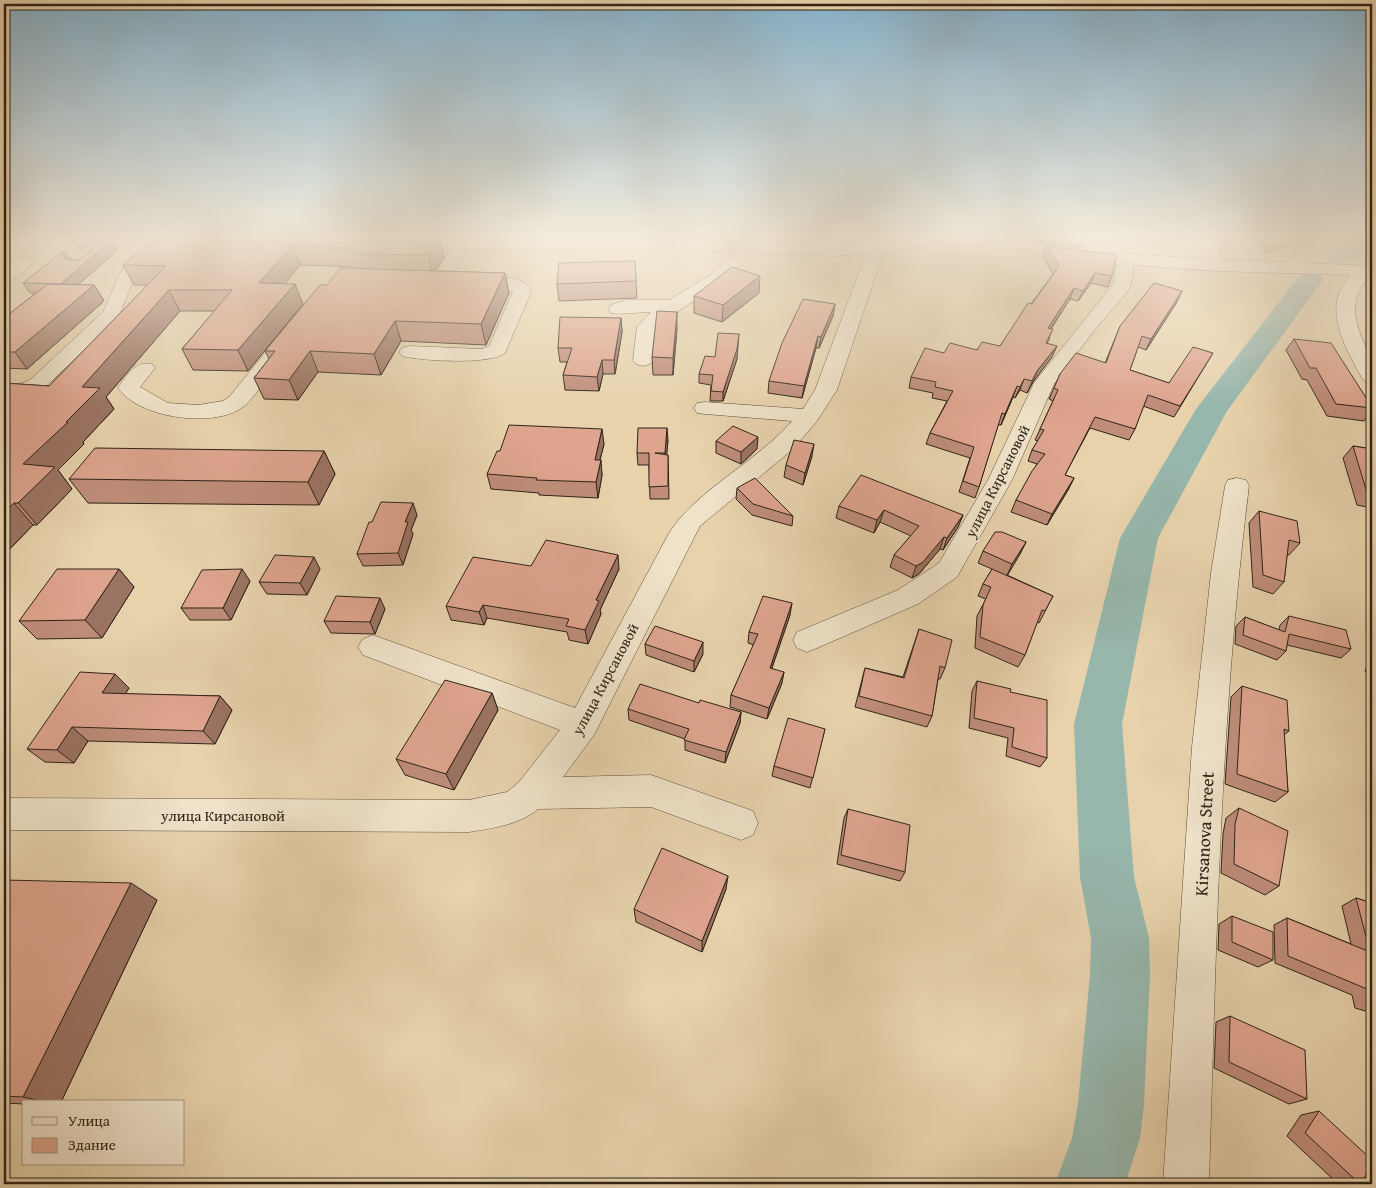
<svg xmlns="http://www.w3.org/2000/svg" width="1376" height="1188" font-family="'Gentium Book Plus',serif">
	<rect width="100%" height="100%" fill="#e7d2ac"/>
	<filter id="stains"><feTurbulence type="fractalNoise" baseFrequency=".004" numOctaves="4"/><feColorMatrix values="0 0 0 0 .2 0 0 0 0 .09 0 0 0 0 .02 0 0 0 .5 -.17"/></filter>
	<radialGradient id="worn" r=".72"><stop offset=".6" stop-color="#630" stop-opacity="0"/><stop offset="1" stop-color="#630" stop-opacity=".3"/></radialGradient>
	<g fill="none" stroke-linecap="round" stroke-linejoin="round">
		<path fill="#97b7ad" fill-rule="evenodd" d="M 1354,236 L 1372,236 L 1372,246 C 1359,256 1350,267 1333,262 L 1329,257 Z
			M 1310,272 L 1319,274 L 1323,280 L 1227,411 L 1158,538 L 1122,724 L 1134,877 L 1149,938 L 1150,974 L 1144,1104 L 1140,1138 L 1125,1184 L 1055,1184 L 1072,1138 L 1078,1104 L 1090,974 L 1091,938 L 1080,877 L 1074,724 L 1120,538 L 1196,409 L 1301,274 Z"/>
		<g stroke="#5c503d" stroke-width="1">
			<path id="minor" d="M 102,236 L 120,236 L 85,268 L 73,268 L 70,264 L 73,260 Z
				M 164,236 L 182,236 L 134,279 L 118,318 L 44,388 L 20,397 L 4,396 L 4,384 L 17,385 L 30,380 L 103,312 L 120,273 Z
				M 746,236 L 760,236 L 759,243 L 832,246 L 876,244 L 916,236 L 952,236 L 944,241 L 883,253 L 837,390 L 817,421 L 792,450 L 700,526 L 594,735 L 563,777 L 651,775 L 753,811 L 758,823 L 753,835 L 741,840 L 651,807 L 538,809 C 519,825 493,828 469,832 L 4,830 L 4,798 L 469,800 L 507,792 L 519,782 L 560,730 L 363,655 L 358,647 L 363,639 L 373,635 L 575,708 L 668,535 C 694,491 757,462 792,421 L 705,414 L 697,413 L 694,408 L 697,403 L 705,402 L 803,409 L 815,390 L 866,254 L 832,256 L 753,252 L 721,284 L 662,321 L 656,328 L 653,360 L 650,364 L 643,366 L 636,364 L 633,360 L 637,327 L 651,312 C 640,312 621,315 611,313 L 609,309 L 611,305 L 626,300 L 669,300 L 709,276 L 735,252 L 677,249 L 468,248 L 446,286 C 435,289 420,288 409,285 L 406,281 L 409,277 L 434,276 L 451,248 L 402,248 L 394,243 L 402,238 L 677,239 L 743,242 Z
				M 977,236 L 1004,236 L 1084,251 L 1205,259 L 1202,251 L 1208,236 L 1224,236 L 1218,251 L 1222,260 L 1287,262 C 1303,244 1309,236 1334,236 L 1304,263 L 1372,266 L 1372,276 C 1349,293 1353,319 1364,343 C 1366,349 1371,355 1372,361 C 1374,368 1372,377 1372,384 L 1365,382 L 1362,378 C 1345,347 1320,306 1351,275 L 1216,271 L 1134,265 L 1131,284 L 1127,292 L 1092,333 L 1054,384 L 1012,480 L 957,577 L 918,604 L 817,648 L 807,652 L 797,648 L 793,640 L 797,632 L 898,590 L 939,563 L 988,480 L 1034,383 L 1113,284 L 1117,264 L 1044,255 L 979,239 Z
				M 24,257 L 30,258 L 33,262 C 26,271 14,281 4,283 L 4,270 L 18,258 Z
				M 471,278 C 487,278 526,272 531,292 L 505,353 C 491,365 421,361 402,356 L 399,352 L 402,348 L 409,346 L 482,349 L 489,346 L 513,291 L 465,287 L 462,283 L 465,279 Z
				M 277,345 L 284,347 L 287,351 L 284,355 C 274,368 255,398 243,407 C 214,429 138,418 118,388 C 126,376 136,360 152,364 L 155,368 L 140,387 L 168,403 L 198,405 L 223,401 L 229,397 L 270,347 Z
				M 1237,478 L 1246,480 L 1249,486 C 1220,718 1216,951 1209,1184 L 1163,1184 L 1192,747 L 1211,573 L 1225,486 L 1228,480 Z"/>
		</g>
		<use href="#minor" fill="#efe2c9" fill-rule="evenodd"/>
	</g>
	<path fill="#bf8d7a" stroke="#2e2418" d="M 157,236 L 419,240 L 439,238 L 444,257 L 435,271 L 505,273 L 509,293 L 486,345 L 401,341 L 381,375 L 318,372 L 298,400 L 264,399 L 254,378 L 269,359 L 265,351 L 327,285 L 356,269 L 356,267 L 300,265 L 284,284 L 303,304 L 248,371 L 193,370 L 182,349 L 215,311 L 180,311 L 106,397 L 114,409 L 83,442 L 84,444 L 58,470 L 72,489 L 37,525 L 33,525 L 4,555 L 4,383 L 49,386 L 148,285 L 134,285 L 123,265 Z
		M 1085,236 L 1081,248 L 1034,240 L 1032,237 Z
		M 1248,236 L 1306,236 L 1301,241 L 1266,253 Z
		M 112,240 L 118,250 L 78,285 L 94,285 L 104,301 L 27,369 L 4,368 L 4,318 L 36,293 L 30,293 L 23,283 L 71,259 L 79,260 Z
		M 1046,246 L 1112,276 L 1108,287 L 1091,283 L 1078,301 L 1070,299 L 1051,329 L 1049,340 L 1047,343 L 1052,357 L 1033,382 L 1027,393 L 1020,390 L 1015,398 L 1013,397 L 1001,425 L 998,425 L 979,487 L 975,498 L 959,492 L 970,458 L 926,444 L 930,433 L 947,401 L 932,398 L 933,393 L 909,388 L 911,377 L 944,353 L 977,350 L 1000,346 L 1053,274 L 1043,257 Z
		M 635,261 L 637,298 L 559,301 L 557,284 Z
		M 759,293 L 722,322 L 694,313 L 694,296 Z
		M 1177,302 L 1146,350 L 1138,347 L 1130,370 L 1169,383 L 1213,353 L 1174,417 L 1143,406 L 1135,429 L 1129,440 L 1090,428 L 1065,475 L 1074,478 L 1068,490 L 1047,525 L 1011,512 L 1016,500 L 1037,464 L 1028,461 L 1032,450 L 1038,441 L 1035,440 L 1053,401 L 1049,399 L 1060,374 L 1105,363 L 1120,326 Z
		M 835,304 L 833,316 L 819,348 L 816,348 L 802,398 L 768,393 L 769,381 Z
		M 621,318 L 622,332 L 615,374 L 603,374 L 599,391 L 565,390 L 563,375 L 567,362 L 560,362 L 558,348 Z
		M 677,329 L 673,375 L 653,375 L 652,357 Z
		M 1294,339 L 1372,407 L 1372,410 L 1364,421 L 1327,416 L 1307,380 L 1302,379 L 1286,350 Z
		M 737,359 L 723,401 L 710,401 L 711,385 L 699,383 L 699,374 Z
		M 668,440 L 666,455 L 668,455 L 669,499 L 650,499 L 649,465 L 638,465 L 637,453 Z
		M 716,441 L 757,449 L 741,464 L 716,453 Z
		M 604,444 L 600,460 L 602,475 L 598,498 L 539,495 L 539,493 L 491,489 L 487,474 Z
		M 1353,446 L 1372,449 L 1372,508 L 1357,505 L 1343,458 Z
		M 324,451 L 335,474 L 319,505 L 88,503 L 69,479 Z
		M 812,456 L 803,485 L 784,477 L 786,465 Z
		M 737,488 L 793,516 L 792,526 L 752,515 L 736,499 Z
		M 839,506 L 963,515 L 958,527 L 943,550 L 940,549 L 919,574 L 912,578 L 890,567 L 894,555 L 911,536 L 880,522 L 874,533 L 836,518 Z
		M 1259,511 L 1300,543 L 1289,555 L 1287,555 L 1284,582 L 1273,594 L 1253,587 L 1249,523 Z
		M 417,515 L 411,530 L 413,534 L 403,565 L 363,566 L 357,554 L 372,522 Z
		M 1026,542 L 1020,554 L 1007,575 L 1053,596 L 1039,623 L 1037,622 L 1025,655 L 1018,667 L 975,648 L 977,616 L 986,599 L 978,596 L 983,584 L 992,569 L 978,563 L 983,551 Z
		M 119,569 L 134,587 L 102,638 L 37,639 L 19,621 Z
		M 320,569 L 307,595 L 267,594 L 259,582 Z
		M 619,569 L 600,610 L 601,614 L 588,644 L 569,640 L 567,632 L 487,618 L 484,625 L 451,620 L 446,606 Z
		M 250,581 L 231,620 L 190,620 L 181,608 Z
		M 385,609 L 375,634 L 331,633 L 324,621 Z
		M 790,615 L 772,668 L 782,683 L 767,719 L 730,707 L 731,695 L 754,645 L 748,643 L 749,632 Z
		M 1289,616 L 1351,649 L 1341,658 L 1287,645 L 1286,651 L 1277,660 L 1235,644 L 1236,626 L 1245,617 L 1279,630 L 1280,625 Z
		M 919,629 L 945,668 L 940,679 L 938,679 L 932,716 L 927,727 L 855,707 L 865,668 L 903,677 Z
		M 645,644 L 703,654 L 694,672 L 646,655 Z
		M 1372,664 L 1372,688 L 1365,670 Z
		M 115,674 L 129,688 L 125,694 L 220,696 L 232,710 L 215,744 L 88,741 L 74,763 L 45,762 L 27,749 Z
		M 977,681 L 1010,692 L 1047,758 L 1040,767 L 1006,756 L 1008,738 L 969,728 L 972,691 Z
		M 1242,686 L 1289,731 L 1284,735 L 1288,792 L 1275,802 L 1225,784 L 1231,697 Z
		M 492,693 L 498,710 L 454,790 L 405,775 L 396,759 Z
		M 699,703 L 741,712 L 740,723 L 725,763 L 685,750 L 685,739 L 629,720 L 628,709 Z
		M 825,729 L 810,788 L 772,776 L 774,766 Z
		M 1239,808 L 1279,886 L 1265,895 L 1221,873 L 1223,834 L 1226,818 Z
		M 848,809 L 905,872 L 900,881 L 837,864 L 844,818 Z
		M 4,880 L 157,900 L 61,1102 L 24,1102 L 24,1104 L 4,1103 Z
		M 726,889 L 702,952 L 636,922 L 634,909 Z
		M 1356,898 L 1372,903 L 1372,1013 L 1355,1008 L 1352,995 L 1275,963 L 1274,925 L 1287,918 L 1351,944 L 1342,906 Z
		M 1232,916 L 1273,960 L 1258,967 L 1218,950 L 1219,924 Z
		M 1230,1016 L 1307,1099 L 1289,1104 L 1214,1068 L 1216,1022 Z
		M 1319,1111 L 1361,1184 L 1338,1184 L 1287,1136 L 1301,1115 Z"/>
	<path fill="#9b7363" stroke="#2e2418" d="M 77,236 L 99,236 L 80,250 L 73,239 Z
		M 117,236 L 123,236 L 119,240 Z
		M 368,236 L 375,236 L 379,250 L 367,239 Z
		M 1301,236 L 1306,236 L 1301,241 L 1266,253 L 1270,248 Z
		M 439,238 L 444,257 L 433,275 L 428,255 Z
		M 112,240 L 118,250 L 67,294 L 61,284 Z
		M 292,246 L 300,265 L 268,304 L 259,283 Z
		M 65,250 L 71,260 L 68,264 L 62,254 Z
		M 505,273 L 509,293 L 486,345 L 481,324 Z
		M 1095,273 L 1091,283 L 1078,301 L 1083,291 Z
		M 760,276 L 759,293 L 722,322 L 723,305 Z
		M 295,284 L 303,304 L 248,371 L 238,350 Z
		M 94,285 L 104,301 L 27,369 L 15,352 Z
		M 1074,288 L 1070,299 L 1044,339 L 1048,328 Z
		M 169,290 L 180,311 L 106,397 L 114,409 L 83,442 L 84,444 L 58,470 L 72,489 L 37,525 L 18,503 L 23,464 L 66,422 L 82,387 Z
		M 1182,291 L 1177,302 L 1146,350 L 1151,339 Z
		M 835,304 L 833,316 L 819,348 L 821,337 Z
		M 677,312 L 677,329 L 673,375 L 673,358 Z
		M 621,318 L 622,332 L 615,374 L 614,360 Z
		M 395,321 L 401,341 L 381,375 L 374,354 Z
		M 739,334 L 737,359 L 723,401 L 723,392 Z
		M 818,336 L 816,348 L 802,398 L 804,386 Z
		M 1057,346 L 1052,357 L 1033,382 L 1027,393 L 1037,371 Z
		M 310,351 L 318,372 L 298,400 L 289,380 Z
		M 602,360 L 603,374 L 599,391 L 597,377 Z
		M 1024,379 L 1020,390 L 1015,398 L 1020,387 Z
		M 1017,386 L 1013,397 L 1001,425 L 1005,414 Z
		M 667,428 L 668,440 L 666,465 L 665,453 Z
		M 602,429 L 604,444 L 596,475 L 595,460 Z
		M 758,437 L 757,449 L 741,464 L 741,452 Z
		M 814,444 L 812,456 L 803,485 L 805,473 Z
		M 324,451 L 335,474 L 319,505 L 308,482 Z
		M 601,460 L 602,475 L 598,498 L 596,482 Z
		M 1074,478 L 1068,490 L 1047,525 L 1052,514 Z
		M 14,503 L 33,525 L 4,555 L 4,513 Z
		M 413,503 L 417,515 L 411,530 L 413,534 L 403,565 L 398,553 L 405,522 Z
		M 884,510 L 880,522 L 874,533 L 877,520 Z
		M 963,515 L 958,527 L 943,550 L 947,538 Z
		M 944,537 L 940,549 L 919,574 L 912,578 L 916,566 Z
		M 1026,542 L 1020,554 L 1007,576 L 1012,564 Z
		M 618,555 L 619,569 L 600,610 L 601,614 L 588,644 L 585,630 L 596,600 Z
		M 314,557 L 320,569 L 307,595 L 300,583 Z
		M 119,569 L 134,587 L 102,638 L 85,620 Z
		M 242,569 L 250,581 L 231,620 L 223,608 Z
		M 380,598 L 385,609 L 375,634 L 370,622 Z
		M 792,603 L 790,615 L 768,679 L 770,668 Z
		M 483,605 L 487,618 L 484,625 L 479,612 Z
		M 703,642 L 703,654 L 694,672 L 694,661 Z
		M 784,672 L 782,683 L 767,719 L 769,708 Z
		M 115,674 L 129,688 L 117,707 L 102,693 Z
		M 492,693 L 498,710 L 454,790 L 446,774 Z
		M 220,696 L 232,710 L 215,744 L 203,731 Z
		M 741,712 L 740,723 L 725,763 L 726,752 Z
		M 72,727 L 88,741 L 74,763 L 57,750 Z
		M 728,876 L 726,889 L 702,952 L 702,941 Z
		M 131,883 L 157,900 L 61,1102 L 45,1102 L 23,1097 Z"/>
	<path fill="#dea48e" stroke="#2e2418" d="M 157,236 L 368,236 L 367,239 L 419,240 L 421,237 L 439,238 L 428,255 L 351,254 L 356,248 L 292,246 L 259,283 L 295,284 L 238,350 L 182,349 L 232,290 L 169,290 L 82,387 L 100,388 L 66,422 L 68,422 L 23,464 L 55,467 L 18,503 L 14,503 L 4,513 L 4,383 L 49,386 L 166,266 L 123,265 Z
		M 1257,236 L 1301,236 L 1270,248 Z
		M 102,240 L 112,240 L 61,284 L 23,283 L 65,250 L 62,254 L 65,259 L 79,260 Z
		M 1046,246 L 1117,255 L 1112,276 L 1095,273 L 1083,291 L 1074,288 L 1048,328 L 1053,329 L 1046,343 L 1057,346 L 1037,371 L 1032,381 L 1024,379 L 1020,387 L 1017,386 L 1005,414 L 1002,413 L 979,487 L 963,481 L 974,447 L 930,433 L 953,391 L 935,387 L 936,382 L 911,377 L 925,348 L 944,353 L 950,343 L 977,350 L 982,342 L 1000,346 L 1028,303 L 1032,304 L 1059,266 Z
		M 635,261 L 636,281 L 557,284 L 559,263 Z
		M 732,267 L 760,276 L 723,305 L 694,296 Z
		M 340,268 L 505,273 L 481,324 L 395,321 L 374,354 L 310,351 L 289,380 L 254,378 L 275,351 L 265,351 L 320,285 L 327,285 Z
		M 1154,283 L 1182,291 L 1151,339 L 1142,336 L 1130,370 L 1169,383 L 1193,347 L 1213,353 L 1180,406 L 1148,395 L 1135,429 L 1095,417 L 1065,475 L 1074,478 L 1052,514 L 1016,500 L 1032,471 L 1045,454 L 1032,450 L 1044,430 L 1040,429 L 1058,390 L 1054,388 L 1060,374 L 1076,353 L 1106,363 L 1120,326 Z
		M 48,284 L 94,285 L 15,352 L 4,352 L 4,318 Z
		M 803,299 L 835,304 L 821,337 L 818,336 L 804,386 L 769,381 L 782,343 Z
		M 657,311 L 677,312 L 673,358 L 652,357 Z
		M 560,317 L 621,318 L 614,360 L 602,360 L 597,377 L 563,375 L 572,348 L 558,348 Z
		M 718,333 L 739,334 L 737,349 L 723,392 L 711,391 L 713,375 L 699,374 L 705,356 L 715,357 Z
		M 1294,339 L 1331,343 L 1372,407 L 1372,408 L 1336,404 L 1316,368 L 1310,368 Z
		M 509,425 L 602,429 L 595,460 L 601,460 L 596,482 L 536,480 L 537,478 L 487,474 L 497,451 L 500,451 Z
		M 733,426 L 758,437 L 741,452 L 716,441 Z
		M 638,428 L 667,428 L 665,453 L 655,453 L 668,455 L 668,486 L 649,487 L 649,453 L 637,453 Z
		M 794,440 L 814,444 L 805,473 L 786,465 Z
		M 1353,446 L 1372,449 L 1372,494 L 1367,493 Z
		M 95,448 L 324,451 L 308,482 L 69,479 Z
		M 861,475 L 963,515 L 947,538 L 944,537 L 923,562 L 916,566 L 894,555 L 919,526 L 884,510 L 877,520 L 839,506 Z
		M 755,478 L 793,516 L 753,504 L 737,488 Z
		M 381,502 L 413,503 L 405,522 L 408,522 L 398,553 L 357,554 L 369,522 L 372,522 Z
		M 1259,511 L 1297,521 L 1300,543 L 1289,540 L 1284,582 L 1263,575 Z
		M 995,532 L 1002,532 L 1026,542 L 1012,564 L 983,551 Z
		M 546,540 L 618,555 L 596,600 L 599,601 L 585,630 L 566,626 L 569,619 L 483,605 L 479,612 L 446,606 L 473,557 L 531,566 Z
		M 275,555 L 314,557 L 300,583 L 259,582 Z
		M 57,569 L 119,569 L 85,620 L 19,621 Z
		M 242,569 L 223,608 L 181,608 L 202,570 Z
		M 992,569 L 1053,596 L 1045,611 L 1042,610 L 1025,655 L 980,637 L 983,605 L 991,587 L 983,584 Z
		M 336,596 L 380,598 L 370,622 L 324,621 Z
		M 763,596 L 792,603 L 770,668 L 784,672 L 769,708 L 731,695 L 758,634 L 749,632 Z
		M 1289,616 L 1346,630 L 1351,649 L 1289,634 L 1286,651 L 1243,635 L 1245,617 L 1285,632 Z
		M 655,626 L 703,642 L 694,661 L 645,644 Z
		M 919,629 L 952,640 L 945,668 L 940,666 L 932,716 L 859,696 L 865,668 L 904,678 Z
		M 80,672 L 115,674 L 102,693 L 220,696 L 203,731 L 72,727 L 57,750 L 27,749 Z
		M 445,680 L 492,693 L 446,774 L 396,759 Z
		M 977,681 L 1011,689 L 1010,692 L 1047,700 L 1047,758 L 1012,747 L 1014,728 L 974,718 Z
		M 640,684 L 699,703 L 700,700 L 741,712 L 726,752 L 684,740 L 689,729 L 628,709 Z
		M 1242,686 L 1287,700 L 1289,731 L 1284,729 L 1288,792 L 1237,774 Z
		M 788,718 L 825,729 L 813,778 L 774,766 Z
		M 1239,808 L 1288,831 L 1279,886 L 1234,864 L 1235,824 Z
		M 848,809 L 910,825 L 905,872 L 841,855 Z
		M 662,848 L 728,876 L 702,941 L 634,909 Z
		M 4,880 L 131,883 L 23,1097 L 4,1096 Z
		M 1356,898 L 1372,903 L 1372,1002 L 1371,1002 L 1367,989 L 1288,956 L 1287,918 L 1370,952 Z
		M 1232,916 L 1273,932 L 1273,960 L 1232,942 Z
		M 1230,1016 L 1305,1050 L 1307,1099 L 1229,1062 Z
		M 1319,1111 L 1372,1160 L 1372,1164 L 1361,1184 L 1360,1184 L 1305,1133 Z"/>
	<linearGradient id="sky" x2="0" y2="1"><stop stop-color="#87b5d0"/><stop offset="0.59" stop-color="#f4ebda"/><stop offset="1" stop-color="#f4ebda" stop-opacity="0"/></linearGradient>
	<rect width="1376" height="403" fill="url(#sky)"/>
	<g text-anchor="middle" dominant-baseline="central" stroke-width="4" stroke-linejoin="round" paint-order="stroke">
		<g font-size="15" fill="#2e2418" stroke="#efe2c9">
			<text transform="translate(997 481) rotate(-63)">улица Кирсановой</text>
			<text transform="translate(605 679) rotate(-62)">улица Кирсановой</text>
			<text x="223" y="815">улица Кирсановой</text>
		</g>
		<g font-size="18" fill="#2e2418" stroke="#efe2c9">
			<text transform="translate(1204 834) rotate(-87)">Kirsanova Street</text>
		</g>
	</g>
	<rect width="1376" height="1188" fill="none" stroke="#e7d2ac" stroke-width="20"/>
	<rect x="5" y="5" width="1366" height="1178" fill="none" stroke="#2e2418" stroke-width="2.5"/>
	<rect x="10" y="10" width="1356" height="1168" fill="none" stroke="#2e2418"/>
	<rect x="22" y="1100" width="162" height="65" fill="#efe2c9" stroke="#a29682"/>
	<rect x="32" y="1117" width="25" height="8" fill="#efe2c9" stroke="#a29682"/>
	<text x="68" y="1126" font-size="15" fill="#2e2418">Улица</text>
	<rect x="32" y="1138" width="25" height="15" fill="#dea48e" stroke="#a29682"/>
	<text x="68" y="1150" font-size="15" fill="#2e2418">Здание</text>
	<rect width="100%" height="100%" filter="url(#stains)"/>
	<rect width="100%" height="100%" fill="url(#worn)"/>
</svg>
